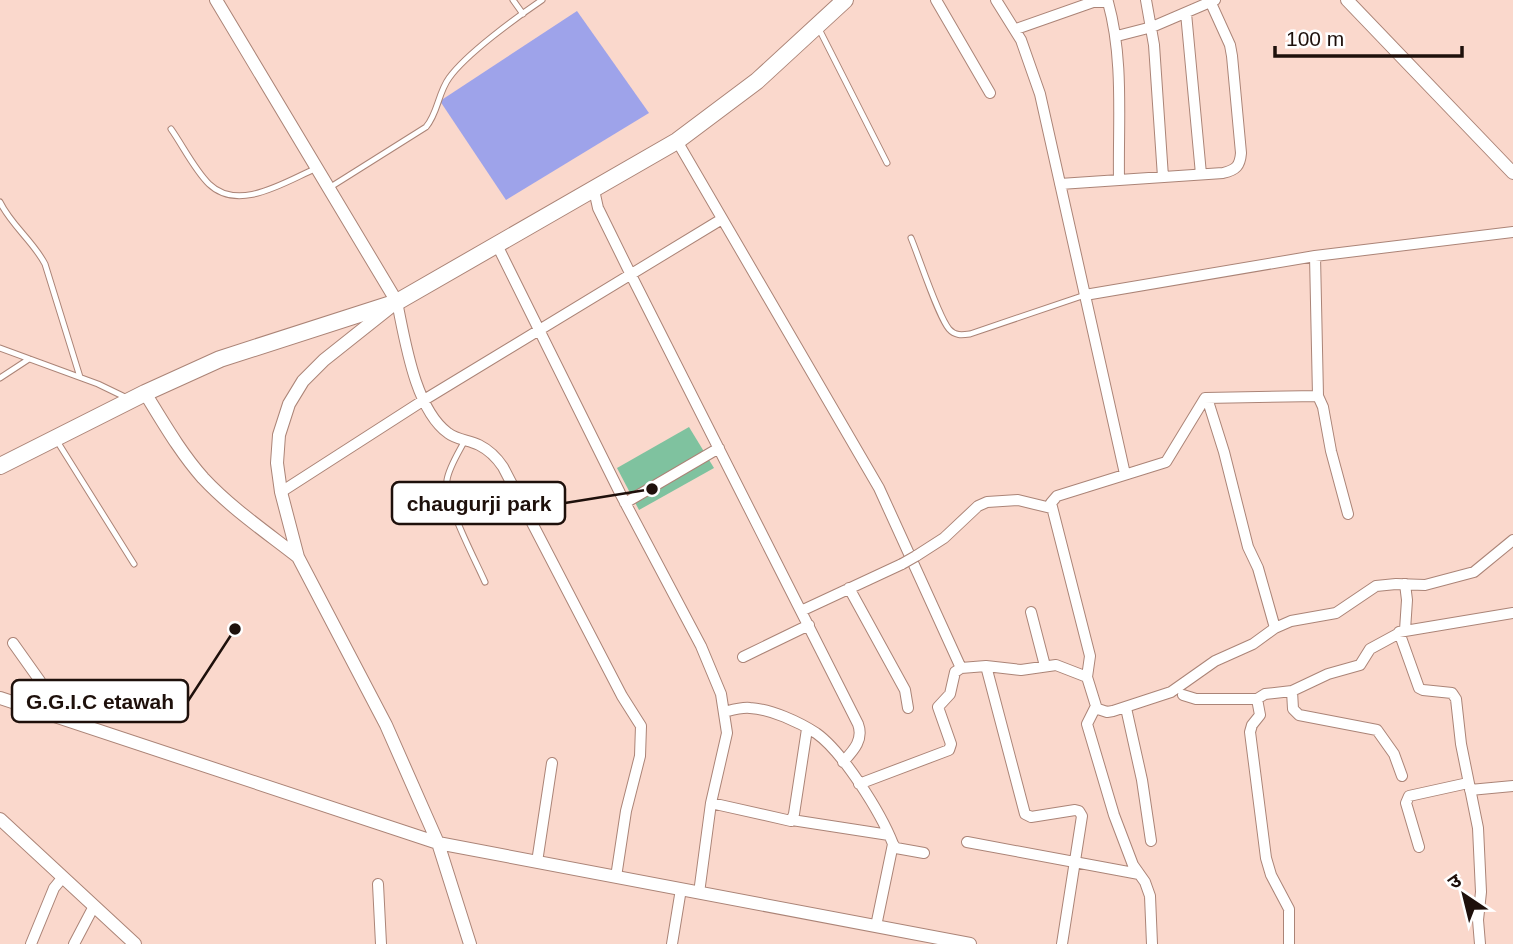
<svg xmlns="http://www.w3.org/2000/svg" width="1513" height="944" font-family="Helvetica,'Noto Sans Devanagari',sans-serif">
	<rect width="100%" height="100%" fill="#fad8cc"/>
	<path fill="#7fc29f" d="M 689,427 L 714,468 L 639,510 L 617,468 Z"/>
	<path fill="#9ea3ea" d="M 577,11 L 649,113 L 506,200 L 440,101 Z"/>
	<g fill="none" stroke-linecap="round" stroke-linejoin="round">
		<g stroke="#ab8477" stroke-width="7">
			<path id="service" d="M 513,0 L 523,14
				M 819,29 L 887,163
				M 171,129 C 183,146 194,169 209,184 C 239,213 286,181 317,168
				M 329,188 L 426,127 C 438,113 438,93 449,78 C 466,54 517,17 542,0
				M 0,202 C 11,225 33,241 45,264 L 80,377
				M 911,238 C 919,257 938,316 949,329 C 955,336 962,335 970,334 L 1085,295
				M 0,348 L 98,384 L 127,398
				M 0,378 L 29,359
				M 465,440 C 459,452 449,467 447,480 C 445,504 475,559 485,582
				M 57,441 L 134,564"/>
		</g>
		<g stroke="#ab8477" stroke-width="12">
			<path id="minor" d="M 936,0 L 990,93
				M 996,0 L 1021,40 L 1040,94 L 1125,474
				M 1146,0 L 1154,45 L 1163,177
				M 1186,13 L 1201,174
				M 1016,29 L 1093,2 L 1108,2 C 1124,59 1118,121 1119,180
				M 1117,36 L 1152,27 L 1215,0
				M 677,141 L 879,488 L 961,668
				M 1060,184 L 1223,173 C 1236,170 1240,166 1241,153 L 1232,56 L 1230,45 L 1210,1
				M 594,190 L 598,208 L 630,273 L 858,724 C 864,740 853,751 843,762
				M 497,245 L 620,493 L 701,646 L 721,694 L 727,733 L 711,803 L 699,893
				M 1085,295 L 1315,256 L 1513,232
				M 397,302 C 405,340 415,409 448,433 C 457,440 469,440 479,445 C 489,450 497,458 503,467 L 622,696 L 641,726 L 640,756 L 626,811 L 616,877
				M 1318,396 L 1323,407 L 1331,451 L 1348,514
				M 1207,398 L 1224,452 L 1248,547 L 1258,568 L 1275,628
				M 281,492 L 424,400 L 722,219
				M 625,503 L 719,448
				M 916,556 L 944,538 L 978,506 L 987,502 L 1018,500 L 1051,508
				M 849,588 L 905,690 L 908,708
				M 801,611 L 902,564
				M 1031,612 L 1045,666
				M 13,643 L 40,681 L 34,710
				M 743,657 L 809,625
				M 986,666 L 1025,814 L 1031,817 L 1075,810 L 1079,811 L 1082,816 L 1062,944
				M 1292,691 L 1293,709 L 1299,715 L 1377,730 L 1394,754 L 1402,776
				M 1183,695 L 1196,699 L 1257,699
				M 1095,708 L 1107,712 L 1113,711 L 1171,692 L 1215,661 L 1253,644 L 1275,628 L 1291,621 L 1336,613 L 1376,586 L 1396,584 L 1425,585 L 1474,572 L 1513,540
				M 1126,708 L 1142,780 L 1151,841
				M 724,712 C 732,710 742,707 750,708 C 771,709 799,722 816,733 C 843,752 881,813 893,844 L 876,926
				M 859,784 L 949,750 L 951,744 L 938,707 L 950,694 L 955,672 L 961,668 L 986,666 L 1021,670 L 1056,665 L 1087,677
				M 1470,790 L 1513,786
				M 711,803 L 791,821 L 794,814 L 807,729
				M 792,820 L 889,835
				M 967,842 L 1139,874
				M 893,844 L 896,848 L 924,853
				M 1419,847 L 1406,803 L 1409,796 L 1468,783
				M 537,862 L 552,763
				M 378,884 L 381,944
				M 31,944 L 54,888 L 63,877
				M 74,944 L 94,906
				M 672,944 L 681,889
				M 1152,944 L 1150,896 L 1145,882 L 1133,865 L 1114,815 L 1087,724 L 1096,706 L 1087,677 L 1090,656 L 1051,503 L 1057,496 L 1166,462 L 1205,398 L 1318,396 L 1315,256
				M 1289,944 L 1289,909 L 1271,875 L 1266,858 L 1250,732 L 1252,725 L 1260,715 L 1257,699 L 1265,694 L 1292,691 L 1328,674 L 1360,665 L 1370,649 L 1405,630 L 1407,600 L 1405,584
				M 1480,944 L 1478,920 L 1481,892 L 1478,828 L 1461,744 L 1456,699 L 1452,693 L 1423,690 L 1419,688 L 1399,632 L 1513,613"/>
		</g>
		<g stroke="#ab8477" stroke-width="14">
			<path id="tertiary" d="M 216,0 L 397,302 L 324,360 L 303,381 L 289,404 L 279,435 L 277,463 L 281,492 L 298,557 L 386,725 L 438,843 L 470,944
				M 1347,0 L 1513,173
				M 145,393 C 163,422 180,452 203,478 C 231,508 266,532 298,557
				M 0,698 L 438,843 L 970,944
				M 0,819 L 135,944"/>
		</g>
		<g stroke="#ab8477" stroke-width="18">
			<path id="primary" d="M 0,466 L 145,393 L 220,359 L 397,302 L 677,141 L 757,81 L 845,0"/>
		</g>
		<use href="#service" stroke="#fff" stroke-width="5"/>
		<use href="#minor" stroke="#fff" stroke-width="10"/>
		<use href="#tertiary" stroke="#fff" stroke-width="12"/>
		<use href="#primary" stroke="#fff" stroke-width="16"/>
		<g stroke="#ab8477" stroke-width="12" stroke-linecap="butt">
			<path id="minor-bridge" d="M 902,564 L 916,556"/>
		</g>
		<use href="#minor-bridge" stroke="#fff" stroke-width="10"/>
	</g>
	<path fill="none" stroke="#1e100b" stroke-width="2.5" d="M652 489L565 503M235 629L188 701"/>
	<g fill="#1e100b" stroke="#fff" stroke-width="2.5">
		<circle cx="652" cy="489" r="7"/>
		<circle cx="235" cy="629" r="7"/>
	</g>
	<g fill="#fff" stroke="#1e100b" stroke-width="2.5">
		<rect x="392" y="482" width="173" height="42" rx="7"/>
		<rect x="12" y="680" width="176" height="42" rx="7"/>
	</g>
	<g font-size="21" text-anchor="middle" font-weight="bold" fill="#1e100b">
		<text x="479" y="511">chaugurji park</text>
		<text x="100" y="709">G.G.I.C etawah</text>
	</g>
	<g transform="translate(1464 895) rotate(325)" stroke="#ffffff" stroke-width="5" paint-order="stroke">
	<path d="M0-5L12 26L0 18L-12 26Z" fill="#1e100b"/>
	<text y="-10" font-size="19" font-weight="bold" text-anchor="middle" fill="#1e100b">उ</text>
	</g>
	<path d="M1275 46v10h187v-10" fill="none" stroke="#1e100b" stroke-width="3.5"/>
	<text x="1286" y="46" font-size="21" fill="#1e100b" stroke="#ffffff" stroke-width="5" paint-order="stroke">100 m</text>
</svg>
